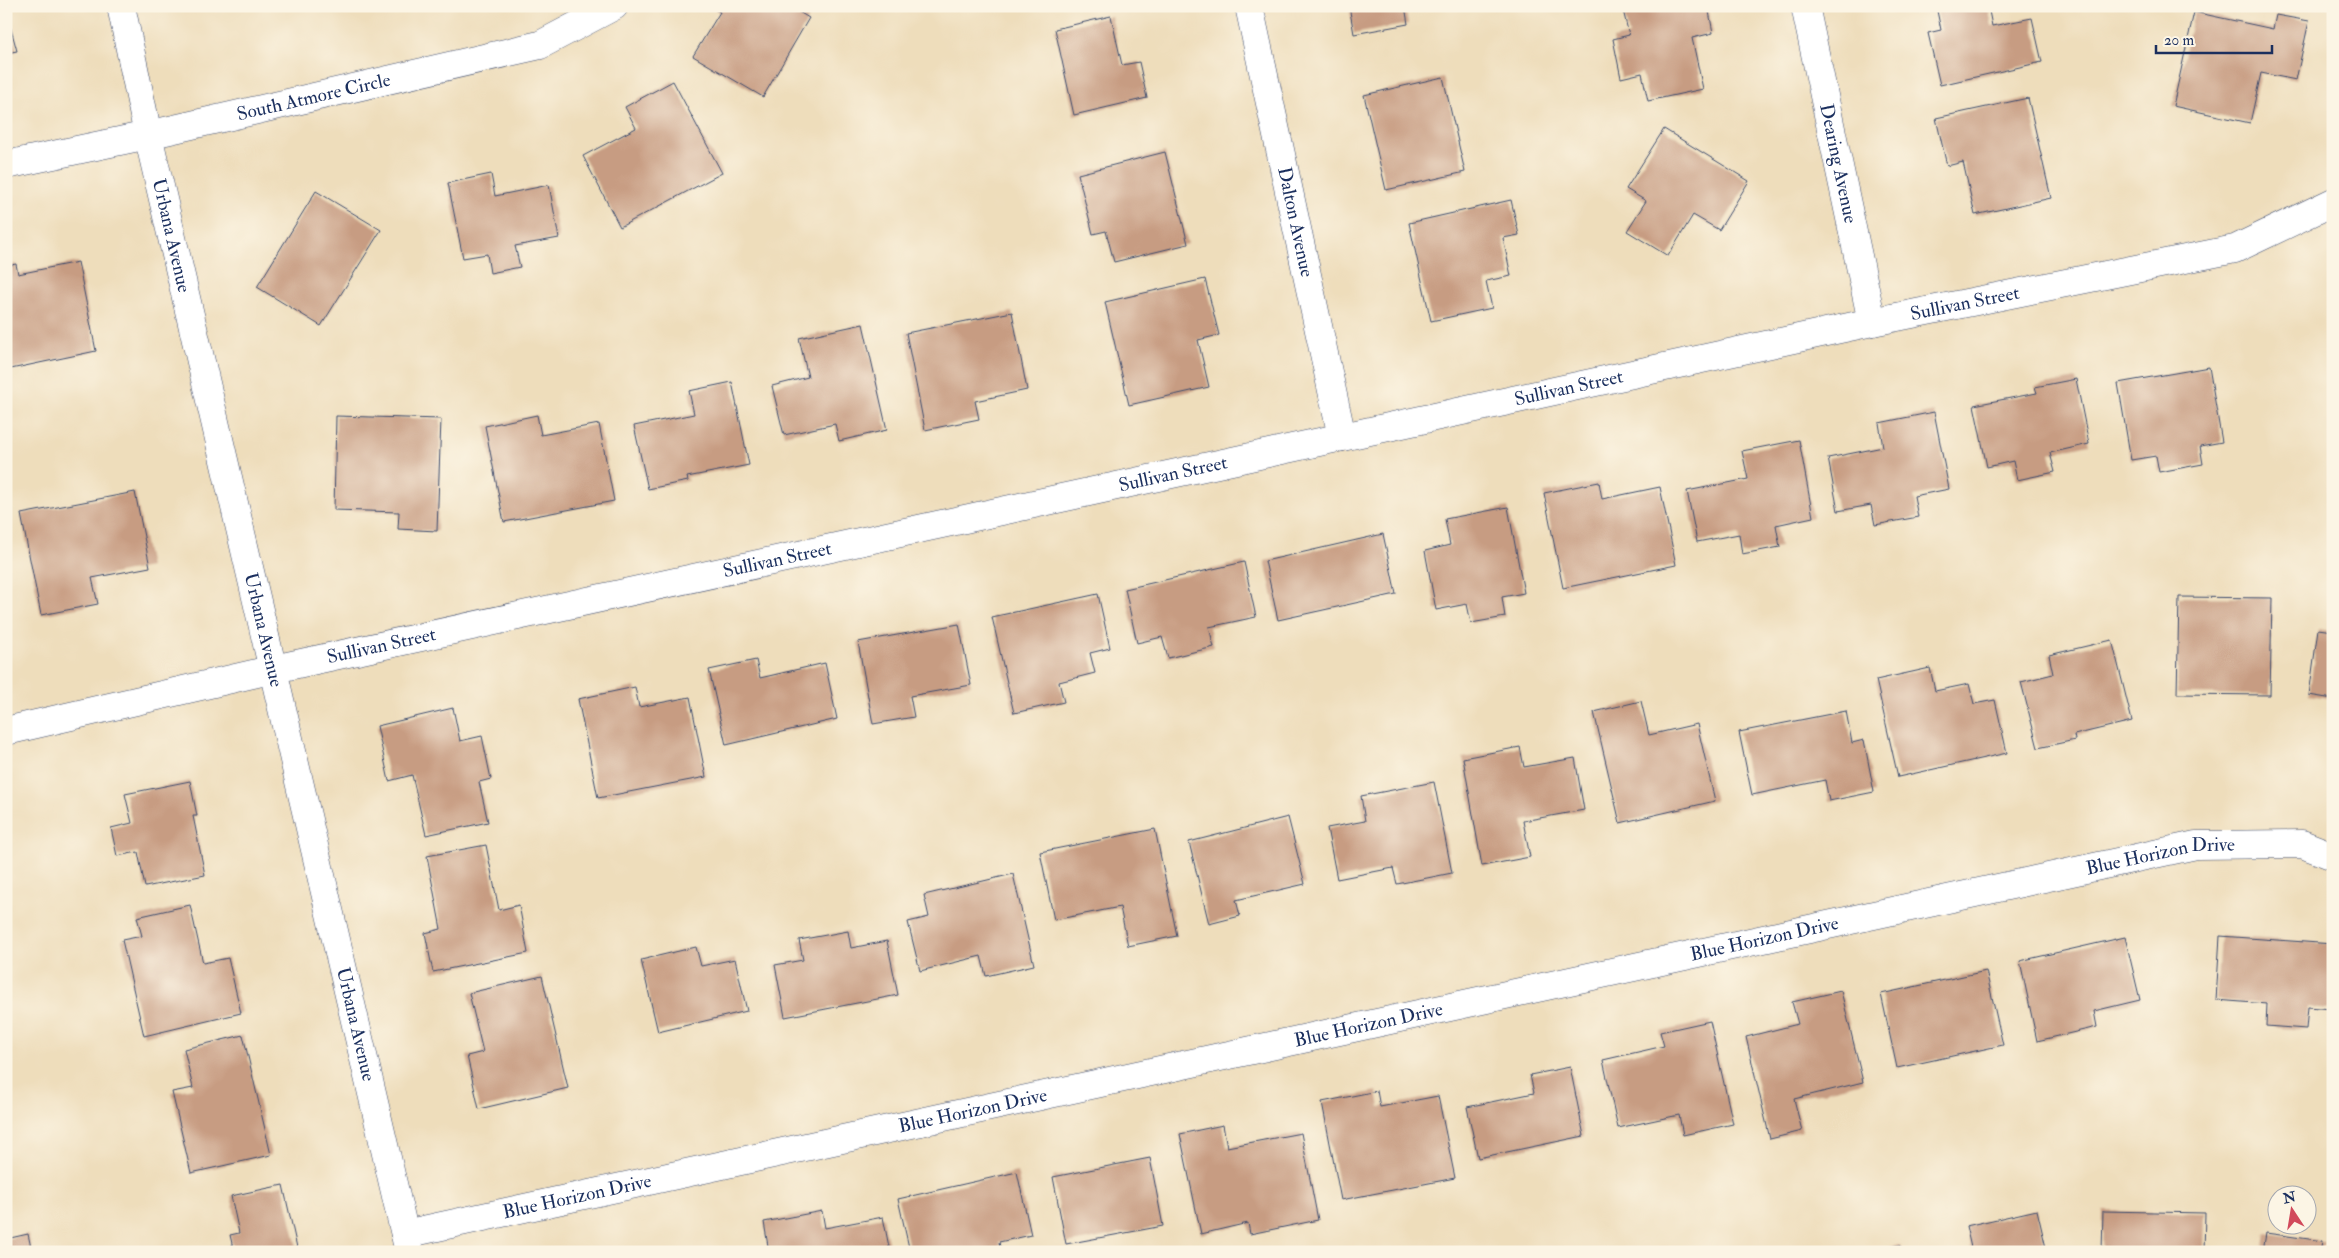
<svg xmlns="http://www.w3.org/2000/svg" width="2339" height="1258" font-family="'IM FELL Double Pica',serif">
	<rect width="100%" height="100%" fill="#fcf5e5"/>
	<filter id="ink" filterUnits="userSpaceOnUse"><feTurbulence type="fractalNoise" baseFrequency=".02" numOctaves="2"/><feDisplacementMap in="SourceGraphic" scale="10" xChannelSelector="R" yChannelSelector="G"/><feConvolveMatrix kernelMatrix="1 2 1 2 8 2 1 2 1" color-interpolation-filters="sRGB"/></filter>
	<filter id="wash" filterUnits="userSpaceOnUse"><feTurbulence type="fractalNoise" baseFrequency=".0096" numOctaves="4" result="noise"/><feDisplacementMap in="SourceGraphic" scale="20" xChannelSelector="R" yChannelSelector="G"/><feGaussianBlur stdDeviation="1.12" result="paint"/><feColorMatrix in="noise" values="0 0 0 0 0 0 0 0 0 0 0 0 0 0 0 0 0 1.4 0 .05"/><feComposite in="paint" operator="in"/></filter>
	<g filter="url(#wash)">
		<rect width="100%" height="100%" fill="#edb"/>
		<g id="blocks">
			<path fill="#c79c82" d="M 716,6 L 789,6 L 809,18 L 763,97 L 693,56 L 720,12 L 715,9 Z
				M 1349,6 L 1405,6 L 1408,24 L 1354,34 Z
				M 1622,6 L 1708,6 L 1713,33 L 1692,38 L 1703,89 L 1648,101 L 1642,73 L 1621,78 L 1613,39 L 1629,35 Z
				M 1936,6 L 1988,6 L 1992,26 L 2032,18 L 2042,62 L 1940,85 L 1928,33 L 1941,30 Z
				M 6,11 L 17,51 L 6,53 Z
				M 2194,12 L 2273,29 L 2276,15 L 2309,21 L 2296,80 L 2261,73 L 2250,123 L 2173,106 Z
				M 1111,16 L 1122,65 L 1139,62 L 1147,98 L 1074,115 L 1055,29 Z
				M 1443,77 L 1465,172 L 1386,190 L 1364,95 Z
				M 673,81 L 722,173 L 620,227 L 583,156 L 636,128 L 625,107 Z
				M 2028,98 L 2051,198 L 1975,215 L 1963,162 L 1947,166 L 1936,118 Z
				M 1664,129 L 1749,181 L 1719,230 L 1693,215 L 1668,256 L 1627,231 L 1646,201 L 1626,189 Z
				M 1165,152 L 1188,244 L 1114,262 L 1106,231 L 1093,234 L 1078,174 Z
				M 491,174 L 495,196 L 549,185 L 559,238 L 515,246 L 520,267 L 490,273 L 487,254 L 463,258 L 448,183 Z
				M 316,191 L 381,230 L 321,326 L 257,287 Z
				M 1511,200 L 1519,235 L 1503,238 L 1511,276 L 1486,281 L 1492,308 L 1431,321 L 1409,223 Z
				M 78,262 L 96,351 L 6,370 L 6,266 L 16,264 L 18,274 Z
				M 1205,279 L 1219,335 L 1198,340 L 1209,387 L 1129,405 L 1105,302 Z
				M 1012,312 L 1027,390 L 975,401 L 979,419 L 925,430 L 906,333 Z
				M 863,324 L 887,430 L 839,441 L 835,424 L 784,435 L 772,386 L 808,377 L 799,338 Z
				M 2209,367 L 2222,442 L 2200,446 L 2203,464 L 2159,472 L 2156,456 L 2131,460 L 2118,383 Z
				M 2076,379 L 2089,444 L 2050,453 L 2055,472 L 2017,480 L 2013,461 L 1987,467 L 1974,405 L 2037,393 L 2035,387 Z
				M 732,382 L 749,465 L 687,477 L 688,481 L 648,489 L 634,426 L 694,414 L 689,391 Z
				M 1934,412 L 1949,489 L 1914,496 L 1918,517 L 1875,525 L 1871,505 L 1838,511 L 1828,458 L 1883,447 L 1879,423 Z
				M 537,415 L 541,435 L 599,424 L 614,501 L 504,522 L 485,426 Z
				M 336,416 L 441,419 L 437,531 L 398,529 L 399,512 L 334,510 Z
				M 1799,440 L 1813,517 L 1776,525 L 1780,547 L 1742,554 L 1739,534 L 1697,542 L 1687,491 L 1748,479 L 1742,451 Z
				M 1599,482 L 1602,499 L 1660,487 L 1676,565 L 1563,588 L 1544,493 Z
				M 135,492 L 150,567 L 92,578 L 98,604 L 41,615 L 21,514 Z
				M 1508,507 L 1524,593 L 1502,597 L 1505,617 L 1471,623 L 1467,604 L 1436,610 L 1425,551 L 1450,545 L 1445,519 Z
				M 1383,534 L 1396,594 L 1278,620 L 1265,561 Z
				M 1244,562 L 1256,617 L 1209,627 L 1214,647 L 1168,658 L 1162,637 L 1137,643 L 1125,589 Z
				M 1098,594 L 1110,648 L 1090,653 L 1095,673 L 1059,682 L 1064,702 L 1014,713 L 992,617 Z
				M 2179,597 L 2272,598 L 2270,695 L 2177,694 Z
				M 959,624 L 971,685 L 910,696 L 914,717 L 873,724 L 858,642 Z
				M 2318,629 L 2333,631 L 2333,699 L 2309,695 Z
				M 2112,640 L 2132,721 L 2074,735 L 2075,740 L 2038,748 L 2021,682 L 2053,674 L 2049,655 Z
				M 756,660 L 760,678 L 825,663 L 837,719 L 726,745 L 709,670 Z
				M 1930,668 L 1935,691 L 1969,684 L 1974,704 L 1995,700 L 2007,753 L 1898,777 L 1876,680 Z
				M 635,687 L 639,707 L 690,697 L 706,777 L 598,798 L 578,699 Z
				M 1641,701 L 1649,735 L 1697,724 L 1715,801 L 1620,823 L 1594,712 Z
				M 453,708 L 460,741 L 482,736 L 491,779 L 479,782 L 488,822 L 426,835 L 412,775 L 389,781 L 377,726 Z
				M 1846,711 L 1852,743 L 1864,740 L 1874,792 L 1829,801 L 1825,780 L 1752,795 L 1739,732 Z
				M 1520,747 L 1524,767 L 1575,758 L 1584,810 L 1523,821 L 1530,857 L 1482,866 L 1463,758 Z
				M 190,781 L 197,816 L 193,816 L 205,875 L 145,887 L 138,852 L 117,856 L 111,828 L 132,823 L 125,794 Z
				M 1434,782 L 1452,873 L 1397,884 L 1393,868 L 1337,879 L 1327,828 L 1365,821 L 1361,796 Z
				M 1288,817 L 1305,884 L 1236,900 L 1240,916 L 1209,924 L 1189,842 Z
				M 1155,829 L 1177,936 L 1128,946 L 1120,907 L 1054,920 L 1040,852 Z
				M 486,845 L 499,910 L 519,905 L 528,953 L 433,972 L 425,933 L 441,929 L 427,856 Z
				M 1013,874 L 1034,965 L 986,976 L 981,956 L 920,971 L 908,922 L 929,917 L 924,895 Z
				M 190,905 L 203,963 L 228,958 L 241,1013 L 144,1036 L 122,940 L 142,936 L 137,917 Z
				M 848,931 L 851,948 L 887,941 L 898,995 L 785,1017 L 775,965 L 803,960 L 799,940 Z
				M 2220,936 L 2333,944 L 2330,1009 L 2308,1007 L 2306,1029 L 2266,1026 L 2267,1004 L 2216,1000 Z
				M 2125,937 L 2140,1000 L 2094,1011 L 2097,1027 L 2037,1041 L 2020,961 Z
				M 696,947 L 701,966 L 735,959 L 747,1011 L 658,1032 L 641,960 Z
				M 1986,971 L 2003,1045 L 1897,1068 L 1881,994 Z
				M 542,976 L 568,1088 L 479,1109 L 467,1056 L 483,1052 L 469,993 Z
				M 1841,991 L 1863,1082 L 1794,1099 L 1802,1131 L 1770,1139 L 1746,1037 L 1798,1024 L 1792,1002 Z
				M 1710,1021 L 1733,1124 L 1683,1135 L 1679,1115 L 1618,1128 L 1603,1060 L 1664,1046 L 1660,1032 Z
				M 243,1035 L 271,1155 L 191,1173 L 172,1092 L 193,1088 L 184,1049 Z
				M 1570,1067 L 1584,1136 L 1478,1158 L 1467,1107 L 1534,1093 L 1530,1075 Z
				M 1377,1091 L 1380,1107 L 1438,1096 L 1455,1178 L 1341,1200 L 1322,1102 Z
				M 1223,1125 L 1227,1147 L 1301,1133 L 1318,1220 L 1250,1234 L 1248,1223 L 1201,1234 L 1180,1134 Z
				M 1150,1158 L 1163,1226 L 1066,1244 L 1053,1177 Z
				M 1017,1172 L 1031,1235 L 999,1242 L 1001,1252 L 910,1252 L 898,1199 Z
				M 283,1185 L 298,1252 L 234,1252 L 230,1235 L 239,1233 L 231,1196 Z
				M 2037,1210 L 2047,1252 L 1972,1252 L 1966,1226 Z
				M 822,1211 L 825,1228 L 883,1217 L 890,1252 L 769,1252 L 764,1222 Z
				M 2103,1211 L 2205,1213 L 2204,1252 L 2102,1252 Z
				M 2266,1233 L 2323,1241 L 2321,1252 L 2263,1252 Z
				M 28,1234 L 32,1252 L 6,1252 L 6,1239 Z
				M 1900,1245 L 1902,1252 L 1870,1252 L 1870,1251 Z"/>
		</g>
	</g>
	<g filter="url(#ink)">
		<use href="#blocks" fill-opacity="0" stroke="#3b496c" stroke-width="1"/>
		<g fill="none" stroke-linecap="round" stroke-linejoin="round">
			<g stroke="#3b496c" stroke-width="29">
				<g id="minor">
					<path id="s1" d="M 121,6 L 148,135 L 409,1252"/>
					<path id="s2" d="M 1249,6 L 1342,437"/>
					<path id="s3" d="M 1805,6 L 1872,322"/>
					<path id="s4" d="M 6,165 L 148,135 L 540,45 L 614,6"/>
					<path id="s5" d="M 6,731 L 274,669 L 1872,322 L 2235,249 L 2333,202"/>
					<path id="s6" d="M 405,1234 L 2196,845 L 2302,844 L 2333,856"/>
				</g>
			</g>
			<use href="#minor" stroke="#fff" stroke-width="28"/>
		</g>
	</g>
	<g text-anchor="middle" dominant-baseline="central" stroke-width="5" stroke-linejoin="round" paint-order="stroke">
		<g font-size="19" fill="#1b2f5e" stroke="#fcf5e5">
			<text stroke="none"><textPath href="#s4" startOffset="315">South Atmore Circle</textPath></text>
			<text stroke="none"><textPath href="#s3" startOffset="161">Dearing Avenue</textPath></text>
			<text stroke="none"><textPath href="#s2" startOffset="221">Dalton Avenue</textPath></text>
			<text stroke="none"><textPath href="#s1" startOffset="235">Urbana Avenue</textPath></text>
			<text stroke="none"><textPath href="#s5" startOffset="2005">Sullivan Street</textPath></text>
			<text stroke="none"><textPath href="#s5" startOffset="1600">Sullivan Street</textPath></text>
			<text stroke="none"><textPath href="#s5" startOffset="1195">Sullivan Street</textPath></text>
			<text stroke="none"><textPath href="#s5" startOffset="790">Sullivan Street</textPath></text>
			<text stroke="none"><textPath href="#s1" startOffset="640">Urbana Avenue</textPath></text>
			<text stroke="none"><textPath href="#s5" startOffset="385">Sullivan Street</textPath></text>
			<text stroke="none"><textPath href="#s6" startOffset="1796">Blue Horizon Drive</textPath></text>
			<text stroke="none"><textPath href="#s6" startOffset="1391">Blue Horizon Drive</textPath></text>
			<text stroke="none"><textPath href="#s1" startOffset="1045">Urbana Avenue</textPath></text>
			<text stroke="none"><textPath href="#s6" startOffset="986">Blue Horizon Drive</textPath></text>
			<text stroke="none"><textPath href="#s6" startOffset="581">Blue Horizon Drive</textPath></text>
			<text stroke="none"><textPath href="#s6" startOffset="176">Blue Horizon Drive</textPath></text>
		</g>
	</g>
	<rect width="2339" height="1258" fill="none" stroke="#fcf5e5" stroke-width="25"/>
	<g transform="translate(2292 1210) rotate(348)"><circle r="24" fill="#fcf5e5" stroke="#a2a6af"/>
	<path d="M0-4L9 19L0 12L-9 19Z" fill="#d1495b"/>
	<text y="-8" font-size="14" font-weight="bold" text-anchor="middle" fill="#1b2f5e">N</text>
	</g>
	<path d="M2156 45v8h116v-8" fill="none" stroke="#1b2f5e" stroke-width="2.5"/>
	<text x="2164" y="45" font-size="15" fill="#1b2f5e" stroke="#fcf5e5" stroke-width="4" paint-order="stroke">20 m</text>
</svg>
